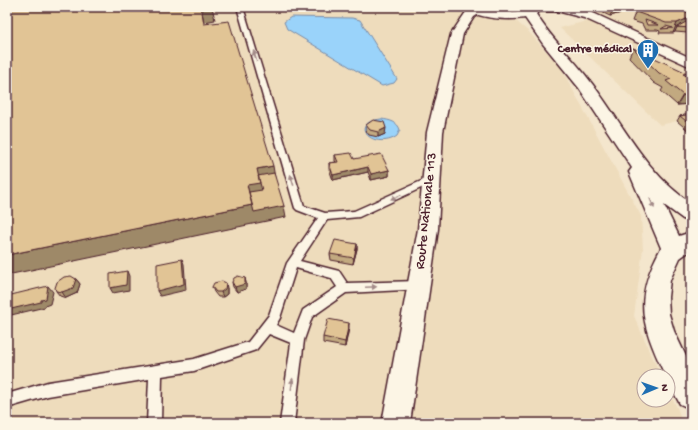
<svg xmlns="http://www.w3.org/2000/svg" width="698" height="430" font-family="'Gochi Hand',sans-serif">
	<rect width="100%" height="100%" fill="#f4e6cd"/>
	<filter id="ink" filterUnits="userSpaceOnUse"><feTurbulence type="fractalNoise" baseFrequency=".025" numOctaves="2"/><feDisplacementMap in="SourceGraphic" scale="8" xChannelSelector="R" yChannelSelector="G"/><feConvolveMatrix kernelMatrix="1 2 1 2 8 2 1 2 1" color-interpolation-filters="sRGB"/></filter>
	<g filter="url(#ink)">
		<path fill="#eedcbc" d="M 7,7 L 450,7 L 450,10 L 516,21 L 529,32 L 561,68 L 641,216 L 643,249 L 634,316 L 661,376 L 644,376 L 644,400 L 668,400 L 668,390 L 678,410 L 682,423 L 7,423 Z
			M 580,7 L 691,7 L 691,133 L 677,121 L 660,125 L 560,28 L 602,17 Z"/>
		<path fill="#9ad3fa" stroke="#7a8ba7" d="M 291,17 L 352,18 L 360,20 L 397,79 L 394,83 L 382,86 L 287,29 L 284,22 Z
			M 381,119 C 390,120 398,122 400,130 L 397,136 C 388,143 368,143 364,129 C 366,121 374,120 381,119 Z"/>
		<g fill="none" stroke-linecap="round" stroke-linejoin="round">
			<g stroke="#4a1f2b" stroke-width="3">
				<path id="service" d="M 237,7 L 243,7 L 304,206 L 325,213 L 354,211 L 428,178 L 431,177 L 436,180 L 434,182 L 359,217 L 327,220 L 300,261 L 339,271 L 347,283 L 419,281 L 423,283 L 425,286 L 423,289 L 346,293 L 312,317 L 304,340 L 294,423 L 280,423 L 291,343 L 269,334 L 256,350 L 194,371 L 162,376 L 161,423 L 147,423 L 149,379 L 48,396 L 7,408 L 7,394 L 48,382 L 194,359 L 248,342 L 269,315 L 287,263 L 318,218 L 297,210 L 295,208 ZM 296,268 L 331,278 L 337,287 L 303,310 L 294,333 L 276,325 L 280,318 Z"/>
			</g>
			<g stroke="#4a1f2b" stroke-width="3">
				<path id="minor" d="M 475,7 L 481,7 L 485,10 L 474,17 L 463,34 L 443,132 L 438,229 L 410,423 L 382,423 L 418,229 L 427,132 L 451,34 L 466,12 Z
					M 533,7 L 580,7 L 691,58 L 691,67 L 584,18 L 557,11 L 539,11 Z"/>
			</g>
			<g stroke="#4a1f2b" stroke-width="3">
				<path id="secondary" d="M 467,7 C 482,7 493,11 508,12 C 521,12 532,7 545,7 L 536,14 C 551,39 573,58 590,81 C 622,122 646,174 691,203 L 691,221 L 683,219 L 664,205 L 679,236 L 691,232 L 691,250 L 680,258 L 670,280 L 668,297 L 669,314 L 674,331 L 691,367 L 691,409 L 680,404 L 668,382 L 668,376 L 665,376 L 664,373 C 641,323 633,299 661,248 L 629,172 L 632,168 L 579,88 L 543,44 L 525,18 C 511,20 475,20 467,7 Z"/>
			</g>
			<use href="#service" fill="#fcf5e5" fill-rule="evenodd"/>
			<use href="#minor" fill="#fcf5e5" fill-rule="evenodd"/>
			<use href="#secondary" fill="#fcf5e5" fill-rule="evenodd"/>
		</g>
		<path fill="#c2a980" stroke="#4a1f2b" d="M 590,7 L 635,7 L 628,11 L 610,16 Z
			M 637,8 L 691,14 L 691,22 L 690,24 L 688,25 L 691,28 L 688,33 L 675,32 L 673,33 L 659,33 L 660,31 L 657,30 L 645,30 L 642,24 L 632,21 Z
			M 633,48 L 685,75 L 691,104 L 677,105 L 661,91 L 663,88 L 654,83 L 629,57 Z
			M 691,114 L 691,133 L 677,121 L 680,116 Z
			M 366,125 L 385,134 L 378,137 L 369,135 L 366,131 Z
			M 335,155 L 354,159 L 389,170 L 389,176 L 371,180 L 368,172 L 333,180 L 329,169 L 329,163 L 336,162 L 335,161 Z
			M 357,244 L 357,249 L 353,264 L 331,260 L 330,254 Z
			M 245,278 L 246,283 L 246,289 L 237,292 L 233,287 L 232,282 Z
			M 76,279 L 80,284 L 77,293 L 66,298 L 60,296 L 56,291 Z
			M 212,287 L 227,288 L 227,294 L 223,297 L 218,297 L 214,292 Z
			M 349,328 L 345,347 L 323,343 L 323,337 Z"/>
		<path fill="#9e8968" stroke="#4a1f2b" d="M 201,7 L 212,7 L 215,20 L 204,22 Z
			M 614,7 L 635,7 L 628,11 L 610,16 Z
			M 691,17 L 691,22 L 690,24 L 684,27 L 677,27 L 675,32 L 673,33 L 677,23 Z
			M 691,94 L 691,104 L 677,105 L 683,95 Z
			M 386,128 L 385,134 L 378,137 L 378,132 Z
			M 273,166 L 276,184 L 263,200 L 251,203 L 247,185 L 257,169 Z
			M 368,167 L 368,172 L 333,180 L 333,175 Z
			M 389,170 L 389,176 L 371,180 L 371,174 Z
			M 252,205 L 284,206 L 286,217 L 7,275 L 7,255 Z
			M 357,244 L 357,249 L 353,264 L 354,258 Z
			M 182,259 L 184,264 L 186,290 L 160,296 L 157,291 Z
			M 127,271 L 129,276 L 129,290 L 113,293 L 110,288 Z
			M 245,278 L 246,283 L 246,289 L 237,292 L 235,287 Z
			M 76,279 L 80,284 L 77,293 L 66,298 L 62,292 Z
			M 226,283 L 227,288 L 227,294 L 223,297 L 221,292 Z
			M 48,286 L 53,292 L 50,304 L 45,306 L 45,307 L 7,316 L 7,310 L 41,300 Z
			M 349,323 L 349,328 L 345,347 L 345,342 Z"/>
		<path fill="#e1c495" stroke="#4a1f2b" d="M 7,7 L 201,7 L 204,24 L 229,21 L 273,166 L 257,169 L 260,183 L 247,185 L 252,205 L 7,255 Z
			M 646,7 L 671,7 L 691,14 L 691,17 L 677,23 L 666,23 L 636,12 Z
			M 637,8 L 643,8 L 639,10 Z
			M 645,20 L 659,25 L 647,25 Z
			M 686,22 L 691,28 L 677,27 Z
			M 666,26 L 673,28 L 661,29 Z
			M 633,48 L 687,73 L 683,74 L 687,76 L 690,74 L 691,75 L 691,94 L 683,95 L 666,81 L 671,79 L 659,73 Z
			M 691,114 L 691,125 L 680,116 Z
			M 373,120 L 384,122 L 386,128 L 378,132 L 370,130 L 366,125 Z
			M 351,153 L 354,159 L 381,154 L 389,170 L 371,174 L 368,167 L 333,175 L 329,163 L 338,162 L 335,155 Z
			M 274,173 L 284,206 L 254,212 L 249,192 L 262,190 L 258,176 Z
			M 335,240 L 357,244 L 354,258 L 330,254 Z
			M 182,259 L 184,284 L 157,291 L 157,264 Z
			M 127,271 L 126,285 L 110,288 L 110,274 Z
			M 71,276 L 76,279 L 73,288 L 62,292 L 56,291 L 55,288 L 57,282 L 64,277 Z
			M 238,276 L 245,278 L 245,284 L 235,287 L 232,282 L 234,278 Z
			M 222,281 L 226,283 L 225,289 L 221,292 L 216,292 L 212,287 L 214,283 Z
			M 48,286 L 46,299 L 41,300 L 41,302 L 7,310 L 7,296 Z
			M 328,319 L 349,323 L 345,342 L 323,337 Z"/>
		<defs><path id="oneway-solid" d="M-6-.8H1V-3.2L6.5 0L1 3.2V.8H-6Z"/></defs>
		<g fill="#a38a88">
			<use href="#oneway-solid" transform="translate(255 56) rotate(-107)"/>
			<use href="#oneway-solid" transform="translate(292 180) rotate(-107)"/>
			<use href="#oneway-solid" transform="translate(396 197) rotate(157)"/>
			<use href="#oneway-solid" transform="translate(652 203) rotate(67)"/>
			<use href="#oneway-solid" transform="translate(371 287) rotate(-2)"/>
			<use href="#oneway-solid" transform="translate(292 384) rotate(-83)"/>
		</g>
	</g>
	<defs>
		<g id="building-pin" transform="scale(1.15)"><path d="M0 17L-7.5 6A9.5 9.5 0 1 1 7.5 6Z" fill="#1f6fb2" stroke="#fcf5e5"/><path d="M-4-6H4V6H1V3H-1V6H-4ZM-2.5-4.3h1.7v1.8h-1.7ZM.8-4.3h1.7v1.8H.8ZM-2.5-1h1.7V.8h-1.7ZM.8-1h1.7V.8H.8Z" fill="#fff"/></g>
	</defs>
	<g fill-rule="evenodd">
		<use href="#building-pin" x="648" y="50"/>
	</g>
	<g text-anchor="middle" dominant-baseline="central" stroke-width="3" stroke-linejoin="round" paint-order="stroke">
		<g font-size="12" font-weight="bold" fill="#4a1f2b" stroke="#fcf5e5" text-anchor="end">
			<text x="632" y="50">Centre médical</text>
		</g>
		<g font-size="14" fill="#4a1f2b" stroke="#fcf5e5">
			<text transform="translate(427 211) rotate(-84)">Route Nationale 113</text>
		</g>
	</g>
	<rect width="698" height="430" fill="none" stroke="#fcf5e5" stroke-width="24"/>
	<rect x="12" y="12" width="674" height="406" fill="none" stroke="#4a1f2b" stroke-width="1.5" filter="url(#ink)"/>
	<g transform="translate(656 388) rotate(88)"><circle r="19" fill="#fcf5e5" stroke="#b59f9b"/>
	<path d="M0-3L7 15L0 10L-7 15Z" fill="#1f6fb2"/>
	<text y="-6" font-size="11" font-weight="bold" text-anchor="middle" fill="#4a1f2b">N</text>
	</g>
</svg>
